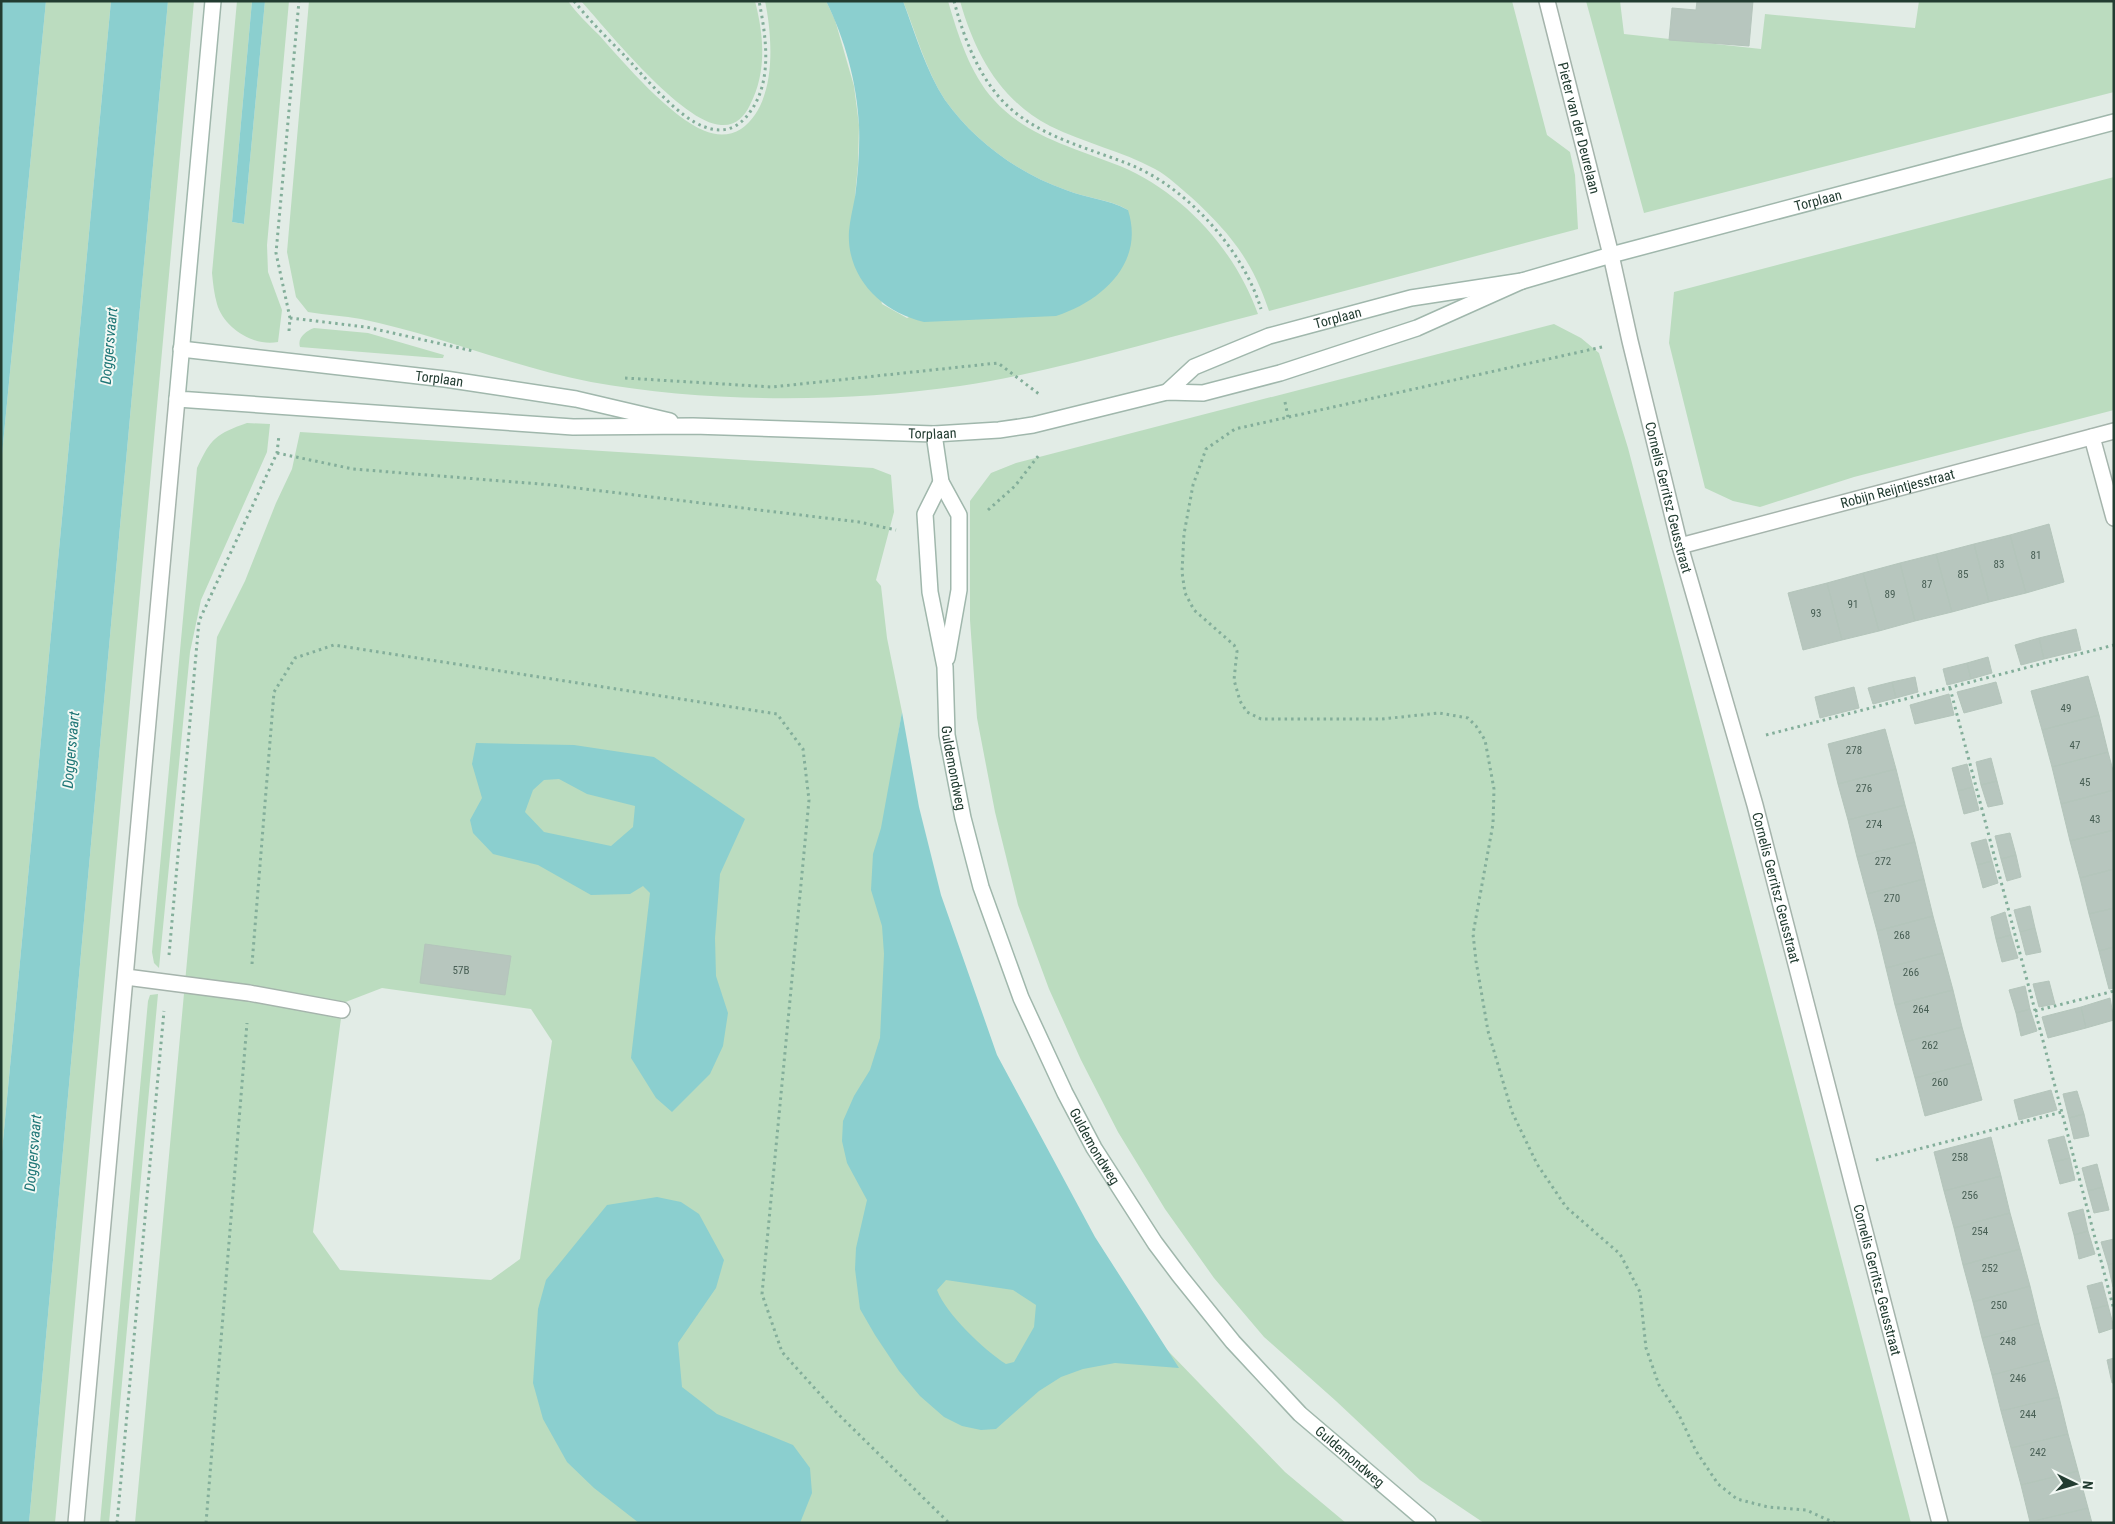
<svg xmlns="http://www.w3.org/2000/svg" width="2115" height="1524" font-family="'Roboto Condensed',sans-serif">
	<rect width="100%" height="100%" fill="#e2ece6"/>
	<path fill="#bbdcbf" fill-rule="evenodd" d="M 46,1 L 111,1 L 1,1162 L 1,465 Z
		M 168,1 L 194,1 L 55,1523 L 29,1523 Z
		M 237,1 L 252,1 L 232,222 L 244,224 L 265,1 L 289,1 L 267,245 L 268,272 L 282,310 L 278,342 C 254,347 224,328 217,304 C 214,294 213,283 212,273 Z
		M 309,1 L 568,1 C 577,14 588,24 599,35 C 625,64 670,117 705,131 C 717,136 730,136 741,129 C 777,104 773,39 765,1 L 826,1 L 835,20 L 854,86 L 859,125 L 858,165 L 855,196 L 882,304 L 907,318 L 1128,210 C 1109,199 1086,198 1066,190 C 1018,173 974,141 945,100 C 926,71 916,33 903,1 L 948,1 C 958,35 970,74 994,100 C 1027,137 1076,148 1120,166 C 1184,193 1235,250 1258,314 C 1160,339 1059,371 960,386 C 841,403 709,403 591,382 C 513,367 439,335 361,319 C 344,316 326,315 308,312 L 296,297 L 287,252 Z
		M 581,1 L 755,1 C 764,36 767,72 750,105 C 744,117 736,126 721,125 C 682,123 608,31 581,1 Z
		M 960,1 L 1512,1 L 1547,135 L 1570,152 L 1575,175 L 1578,229 L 1269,311 C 1252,260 1230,233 1191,197 C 1180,188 1168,176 1155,169 C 1122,151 1084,143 1050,126 C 1000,100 975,54 960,1 Z
		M 1586,1 L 1620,1 L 1624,34 L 1761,49 L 1765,14 L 1915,28 L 1919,1 L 2114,1 L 2114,92 L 1644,213 Z
		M 2114,177 L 2114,410 L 1854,477 L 1760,507 L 1733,501 L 1705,488 L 1669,343 L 1674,292 Z
		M 1554,324 L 1581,338 L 1599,353 L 1628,448 L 1911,1523 L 1484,1523 L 1420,1480 L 1336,1401 L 1264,1337 L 1214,1278 L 1165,1209 L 1118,1132 L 1081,1060 L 1049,989 L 1018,905 L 995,812 L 977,718 L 970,620 L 970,501 L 991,473 L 1016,463 Z
		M 314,328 L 368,333 L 444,355 L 443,358 L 437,358 L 300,347 C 297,338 306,331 314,328 Z
		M 247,423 L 270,424 L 267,452 L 201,600 L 190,652 L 159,968 L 154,963 L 152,952 L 197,468 C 211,438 216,434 247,423 Z
		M 300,432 L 873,468 L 891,475 L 894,512 L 876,580 L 881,586 L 887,638 L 902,712 L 898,735 L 906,808 L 991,1079 L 1141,1323 L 1285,1472 L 1346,1523 L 135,1523 L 217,637 L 245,581 L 276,503 L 292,469 ZM 382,988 L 531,1009 L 552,1041 L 520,1259 L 491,1280 L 340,1270 L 313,1232 L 343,1003 Z
		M 158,994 L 109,1523 L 100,1523 L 148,1001 L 150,995 Z"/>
	<path fill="#8bcfcf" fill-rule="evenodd" d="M 1,1 L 46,1 L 1,465 Z
		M 111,1 L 168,1 L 29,1523 L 1,1523 L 1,1162 Z
		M 252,1 L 265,1 L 244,224 L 232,222 Z
		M 826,1 L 903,1 C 915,33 926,71 945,100 C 974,141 1018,173 1066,190 C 1086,198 1108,199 1128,210 C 1145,263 1102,301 1056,316 L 924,322 C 881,312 846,277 849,231 C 850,219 853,208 855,197 C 858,174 860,149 859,125 C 857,83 845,39 826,1 Z
		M 902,712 L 919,807 L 941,895 L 997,1055 L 1095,1237 L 1179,1368 L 1115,1363 L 1083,1369 L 1061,1377 L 1039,1391 L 996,1429 L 981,1430 L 962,1426 L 944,1417 L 920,1396 L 899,1371 L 875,1335 L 860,1309 L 855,1269 L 856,1248 L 867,1200 L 847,1163 L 842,1141 L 843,1121 L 854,1096 L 870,1070 L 880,1038 L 884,954 L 882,926 L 871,890 L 873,854 L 881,828 ZM 946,1280 L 1013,1290 L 1036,1305 L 1034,1327 L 1014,1362 L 1006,1364 C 984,1350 946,1314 937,1290 Z
		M 476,743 L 574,745 L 654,757 L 745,819 L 720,874 L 715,938 L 716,976 L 728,1013 L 723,1046 L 710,1074 L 672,1112 L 656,1098 L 631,1058 L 650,893 L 643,886 L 630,894 L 591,895 L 538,865 L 493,854 L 473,833 L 470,820 L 482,798 L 472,764 ZM 559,779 L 587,794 L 635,806 L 633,827 L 611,846 L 544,832 L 525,812 L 533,790 L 544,780 Z
		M 657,1197 L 681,1202 L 699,1214 L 724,1260 L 716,1288 L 678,1343 L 682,1387 L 717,1414 L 793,1445 L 810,1468 L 812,1493 L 800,1523 L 639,1523 L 594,1488 L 567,1462 L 543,1419 L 533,1383 L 538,1309 L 546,1280 L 607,1205 Z"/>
	<path fill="#b7c6be" stroke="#b4c5bb" d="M 1697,1 L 1753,1 L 1749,46 L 1669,40 L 1672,8 L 1696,10 Z
		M 2049,524 L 2064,582 L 2026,593 L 2010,535 Z
		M 2010,535 L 2026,593 L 1989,602 L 1974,544 Z
		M 1974,544 L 1989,602 L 1952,612 L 1936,554 Z
		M 1936,554 L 1952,612 L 1915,621 L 1900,563 Z
		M 1900,563 L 1915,621 L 1879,631 L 1863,573 Z
		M 1863,573 L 1879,631 L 1842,640 L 1827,583 Z
		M 1827,583 L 1842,640 L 1803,650 L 1788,593 Z
		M 2076,629 L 2081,650 L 2044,659 L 2039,638 Z
		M 2039,638 L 2044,659 L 2021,665 L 2015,645 Z
		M 1988,657 L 1992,673 L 1971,679 L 1967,663 Z
		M 1967,663 L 1971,679 L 1947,685 L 1943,669 Z
		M 2088,676 L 2099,715 L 2042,730 L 2031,691 Z
		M 1915,677 L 1918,692 L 1896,698 L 1892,682 Z
		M 1892,682 L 1896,698 L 1873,704 L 1868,688 Z
		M 1996,682 L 2002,703 L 1964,713 L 1957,692 Z
		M 1854,687 L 1859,708 L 1820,718 L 1815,697 Z
		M 1949,694 L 1954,715 L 1915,724 L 1910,705 Z
		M 2099,715 L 2108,752 L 2052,767 L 2042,730 Z
		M 1885,729 L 1896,769 L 1838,784 L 1828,744 Z
		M 2108,752 L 2114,774 L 2114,790 L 2061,804 L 2052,767 Z
		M 1991,758 L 1997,781 L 1981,785 L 1976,762 Z
		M 1967,764 L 1973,787 L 1958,791 L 1952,768 Z
		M 1896,769 L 1905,805 L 1848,820 L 1838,784 Z
		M 1997,781 L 2003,804 L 1988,807 L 1981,785 Z
		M 1973,787 L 1979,810 L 1964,814 L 1958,791 Z
		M 2114,790 L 2114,830 L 2070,841 L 2061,804 Z
		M 1905,805 L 1915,842 L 1857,857 L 1848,820 Z
		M 2114,830 L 2114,869 L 2080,878 L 2070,841 Z
		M 2010,833 L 2016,855 L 2001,859 L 1995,836 Z
		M 1986,839 L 1992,861 L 1977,865 L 1971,843 Z
		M 1915,842 L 1924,879 L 1867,894 L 1857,857 Z
		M 2016,855 L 2021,877 L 2007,881 L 2001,859 Z
		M 1992,861 L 1998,883 L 1983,888 L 1977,865 Z
		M 2114,869 L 2114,908 L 2089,914 L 2080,878 Z
		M 1924,879 L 1933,916 L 1877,931 L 1867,894 Z
		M 2030,906 L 2035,928 L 2020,932 L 2014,910 Z
		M 2114,908 L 2114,947 L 2099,951 L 2089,914 Z
		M 2005,912 L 2011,935 L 1996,939 L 1991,917 Z
		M 1933,916 L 1943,953 L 1886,968 L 1877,931 Z
		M 2035,928 L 2041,952 L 2026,955 L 2020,932 Z
		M 2011,935 L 2018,958 L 2002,962 L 1996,939 Z
		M 425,944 L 511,956 L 505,995 L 420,983 Z
		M 2114,947 L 2114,988 L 2109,989 L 2099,951 Z
		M 1943,953 L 1953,990 L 1895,1005 L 1886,968 Z
		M 2049,981 L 2055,1004 L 2039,1007 L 2033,984 Z
		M 2025,986 L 2030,1009 L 2016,1013 L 2009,990 Z
		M 1953,990 L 1962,1027 L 1905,1042 L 1895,1005 Z
		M 2110,998 L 2114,1020 L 2086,1028 L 2081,1007 Z
		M 2081,1007 L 2086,1028 L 2048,1038 L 2042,1017 Z
		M 2030,1009 L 2037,1031 L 2021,1036 L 2016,1013 Z
		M 1962,1027 L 1972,1063 L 1915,1078 L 1905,1042 Z
		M 1972,1063 L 1982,1100 L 1925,1116 L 1915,1078 Z
		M 2051,1090 L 2057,1110 L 2019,1120 L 2014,1100 Z
		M 2077,1091 L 2084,1114 L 2069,1118 L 2063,1094 Z
		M 2084,1114 L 2089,1136 L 2074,1139 L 2069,1118 Z
		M 2064,1136 L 2070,1158 L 2054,1162 L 2048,1140 Z
		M 1991,1137 L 2001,1176 L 1944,1191 L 1934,1152 Z
		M 2070,1158 L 2075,1180 L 2060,1184 L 2054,1162 Z
		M 2097,1164 L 2103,1187 L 2088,1191 L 2082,1168 Z
		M 2001,1176 L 2010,1213 L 1954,1228 L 1944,1191 Z
		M 2103,1187 L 2109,1210 L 2094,1213 L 2088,1191 Z
		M 2083,1209 L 2088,1231 L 2074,1235 L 2068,1213 Z
		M 2010,1213 L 2020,1249 L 1963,1265 L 1954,1228 Z
		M 2088,1231 L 2095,1254 L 2079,1259 L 2074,1235 Z
		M 2114,1239 L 2114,1263 L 2108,1265 L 2101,1242 Z
		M 2020,1249 L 2030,1286 L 1973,1302 L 1963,1265 Z
		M 2114,1263 L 2114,1287 L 2113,1287 L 2108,1265 Z
		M 2102,1282 L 2108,1305 L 2093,1309 L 2087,1286 Z
		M 2030,1286 L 2039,1323 L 1982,1338 L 1973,1302 Z
		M 2108,1305 L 2114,1328 L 2099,1333 L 2093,1309 Z
		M 2039,1323 L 2049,1360 L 1992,1375 L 1982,1338 Z
		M 2114,1358 L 2114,1383 L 2112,1383 L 2107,1360 Z
		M 2049,1360 L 2059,1397 L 2001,1411 L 1992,1375 Z
		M 2059,1397 L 2068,1434 L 2011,1448 L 2001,1411 Z
		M 2068,1434 L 2078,1471 L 2021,1485 L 2011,1448 Z
		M 2078,1471 L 2088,1508 L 2030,1522 L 2021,1485 Z
		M 2088,1508 L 2092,1523 L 2030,1522 Z"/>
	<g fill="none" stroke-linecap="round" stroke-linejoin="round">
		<g stroke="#a5b4ac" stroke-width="18">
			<path id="lane" d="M 126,977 L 249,993 L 342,1010"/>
		</g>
		<g stroke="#a5b4ac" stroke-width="18">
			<g id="street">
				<path id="s1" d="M 1547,1 L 1611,255 L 1630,341 L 1680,546 L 1755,805 L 1940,1523"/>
				<path d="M 2092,437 L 2114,518"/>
				<path id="s2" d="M 1680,546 L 2114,431"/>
				<path d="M 76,1523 L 177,399"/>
			</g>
		</g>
		<g stroke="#a0b7ac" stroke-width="18">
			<g id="secondary">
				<path id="s3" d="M 213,1 L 177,399 L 573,427 L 693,426 L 934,434 L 999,430 L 1033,425 L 1167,392 L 1203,393 L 1280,373 L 1417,328 L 1522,281"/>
				<path id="s4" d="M 181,349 L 445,379 L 576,399 L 670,421"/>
				<path id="s5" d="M 1167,392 L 1194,367 L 1269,336 L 1411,298 L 1522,281 L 1611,255 L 2114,122"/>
				<path d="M 934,434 L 941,482 L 959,515 L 959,590 L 947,658"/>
				<path id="s6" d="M 941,482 L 925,514 L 930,592 L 945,667 L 947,735 L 963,818 L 981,887 L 1021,998 L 1065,1093 L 1094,1148 L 1155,1243 L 1179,1275 L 1233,1342 L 1300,1414 L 1428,1523"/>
			</g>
		</g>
		<path stroke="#83ae9a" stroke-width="3" stroke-dasharray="2.5 4" stroke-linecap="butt" d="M 574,1 C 589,20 606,37 623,54 C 643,75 678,118 705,127 C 724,134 739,128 750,112 C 773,81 766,36 759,1
			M 954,1 C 963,35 976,70 999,97 C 1031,134 1082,146 1126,163 C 1185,185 1243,249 1261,309
			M 290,318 L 366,327 L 473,351
			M 289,331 L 290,318 L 276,253 L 299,1
			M 1602,347 L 1235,429 L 1206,449 L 1193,485 L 1184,534 L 1182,572 L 1185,593 L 1194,610 L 1234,645 L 1237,651 L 1234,680 L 1240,701 L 1247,712 L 1261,719 L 1382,719 L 1439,713 L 1468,718 L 1476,726 L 1485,740 L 1494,789 L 1493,824 L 1473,934 L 1476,961 L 1488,1031 L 1512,1112 L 1537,1164 L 1566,1207 L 1620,1254 L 1640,1292 L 1646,1348 L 1659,1385 L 1679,1415 L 1696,1451 L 1718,1484 L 1737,1499 L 1768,1507 L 1806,1510 L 1835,1523
			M 625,378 L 772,387 L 998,363 L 1039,394
			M 1285,402 L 1288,417
			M 277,453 L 353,469 L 552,485 L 859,522 L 896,530
			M 988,510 L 1015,486 L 1039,455
			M 1950,688 L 2114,1310
			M 1766,735 L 2114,645
			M 169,955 L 199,621 L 277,453 L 279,435
			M 252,964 L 274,692 L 295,658 L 334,645 L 777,714 L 803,749 L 809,800 L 762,1294 L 782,1352 L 837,1413 L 949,1523
			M 2035,1011 L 2114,991
			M 1876,1160 L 2062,1112
			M 117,1523 L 164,1011
			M 206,1523 L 247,1023"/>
		<use href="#lane" stroke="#fff" stroke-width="15"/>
		<use href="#street" stroke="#fff" stroke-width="15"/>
		<use href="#secondary" stroke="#fff" stroke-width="15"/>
	</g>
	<g text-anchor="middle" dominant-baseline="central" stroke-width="4" stroke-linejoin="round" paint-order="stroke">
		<g font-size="11" fill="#475e54">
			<text x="2036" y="555">81</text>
			<text x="1999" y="564">83</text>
			<text x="1963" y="574">85</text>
			<text x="1927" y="584">87</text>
			<text x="1890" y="594">89</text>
			<text x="1853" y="604">91</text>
			<text x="1816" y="613">93</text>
			<text x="2066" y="708">49</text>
			<text x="2075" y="745">47</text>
			<text x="1854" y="750">278</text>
			<text x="2085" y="782">45</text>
			<text x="1864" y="788">276</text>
			<text x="2095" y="819">43</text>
			<text x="1874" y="824">274</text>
			<text x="1883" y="861">272</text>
			<text x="1892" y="898">270</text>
			<text x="1902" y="935">268</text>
			<text x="461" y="970">57B</text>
			<text x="1911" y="972">266</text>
			<text x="1921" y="1009">264</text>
			<text x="1930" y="1045">262</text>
			<text x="1940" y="1082">260</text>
			<text x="1960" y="1157">258</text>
			<text x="1970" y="1195">256</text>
			<text x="1980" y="1231">254</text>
			<text x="1990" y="1268">252</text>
			<text x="1999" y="1305">250</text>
			<text x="2008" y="1341">248</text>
			<text x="2018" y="1378">246</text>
			<text x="2028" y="1414">244</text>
			<text x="2038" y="1452">242</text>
		</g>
		<g font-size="14" fill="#223c31" stroke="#f2f8f4">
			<text stroke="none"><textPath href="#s1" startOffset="131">Pieter van der Deurelaan</textPath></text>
			<text stroke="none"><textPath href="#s5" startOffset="684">Torplaan</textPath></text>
			<text stroke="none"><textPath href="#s5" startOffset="189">Torplaan</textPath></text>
			<text stroke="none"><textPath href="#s4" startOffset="260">Torplaan</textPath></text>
			<text stroke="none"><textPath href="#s3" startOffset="1156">Torplaan</textPath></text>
			<text stroke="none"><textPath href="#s2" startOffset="225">Robijn Reijntjesstraat</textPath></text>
			<text stroke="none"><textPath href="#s1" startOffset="511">Cornelis Gerritsz Geusstraat</textPath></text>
			<text stroke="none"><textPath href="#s6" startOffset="292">Guldemondweg</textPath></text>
			<text stroke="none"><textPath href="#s1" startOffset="916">Cornelis Gerritsz Geusstraat</textPath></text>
			<text stroke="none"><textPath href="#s6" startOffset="698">Guldemondweg</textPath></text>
			<text stroke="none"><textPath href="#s1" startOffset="1321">Cornelis Gerritsz Geusstraat</textPath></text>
			<text stroke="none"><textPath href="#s6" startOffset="1102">Guldemondweg</textPath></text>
		</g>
		<g font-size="15" font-style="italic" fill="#1e7676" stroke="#f2f8f4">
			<text transform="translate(109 346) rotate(-85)">Doggersvaart</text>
			<text transform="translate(71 750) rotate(-85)">Doggersvaart</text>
			<text transform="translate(33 1153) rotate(-85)">Doggersvaart</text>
		</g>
	</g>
	<rect width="2115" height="1524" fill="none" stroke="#223c31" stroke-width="5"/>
	<g transform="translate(2075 1484) rotate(95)" stroke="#f2f8f4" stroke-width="4" paint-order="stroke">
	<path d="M0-4L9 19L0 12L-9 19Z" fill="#223c31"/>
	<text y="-8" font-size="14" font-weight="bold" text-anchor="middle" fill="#223c31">N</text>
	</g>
</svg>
